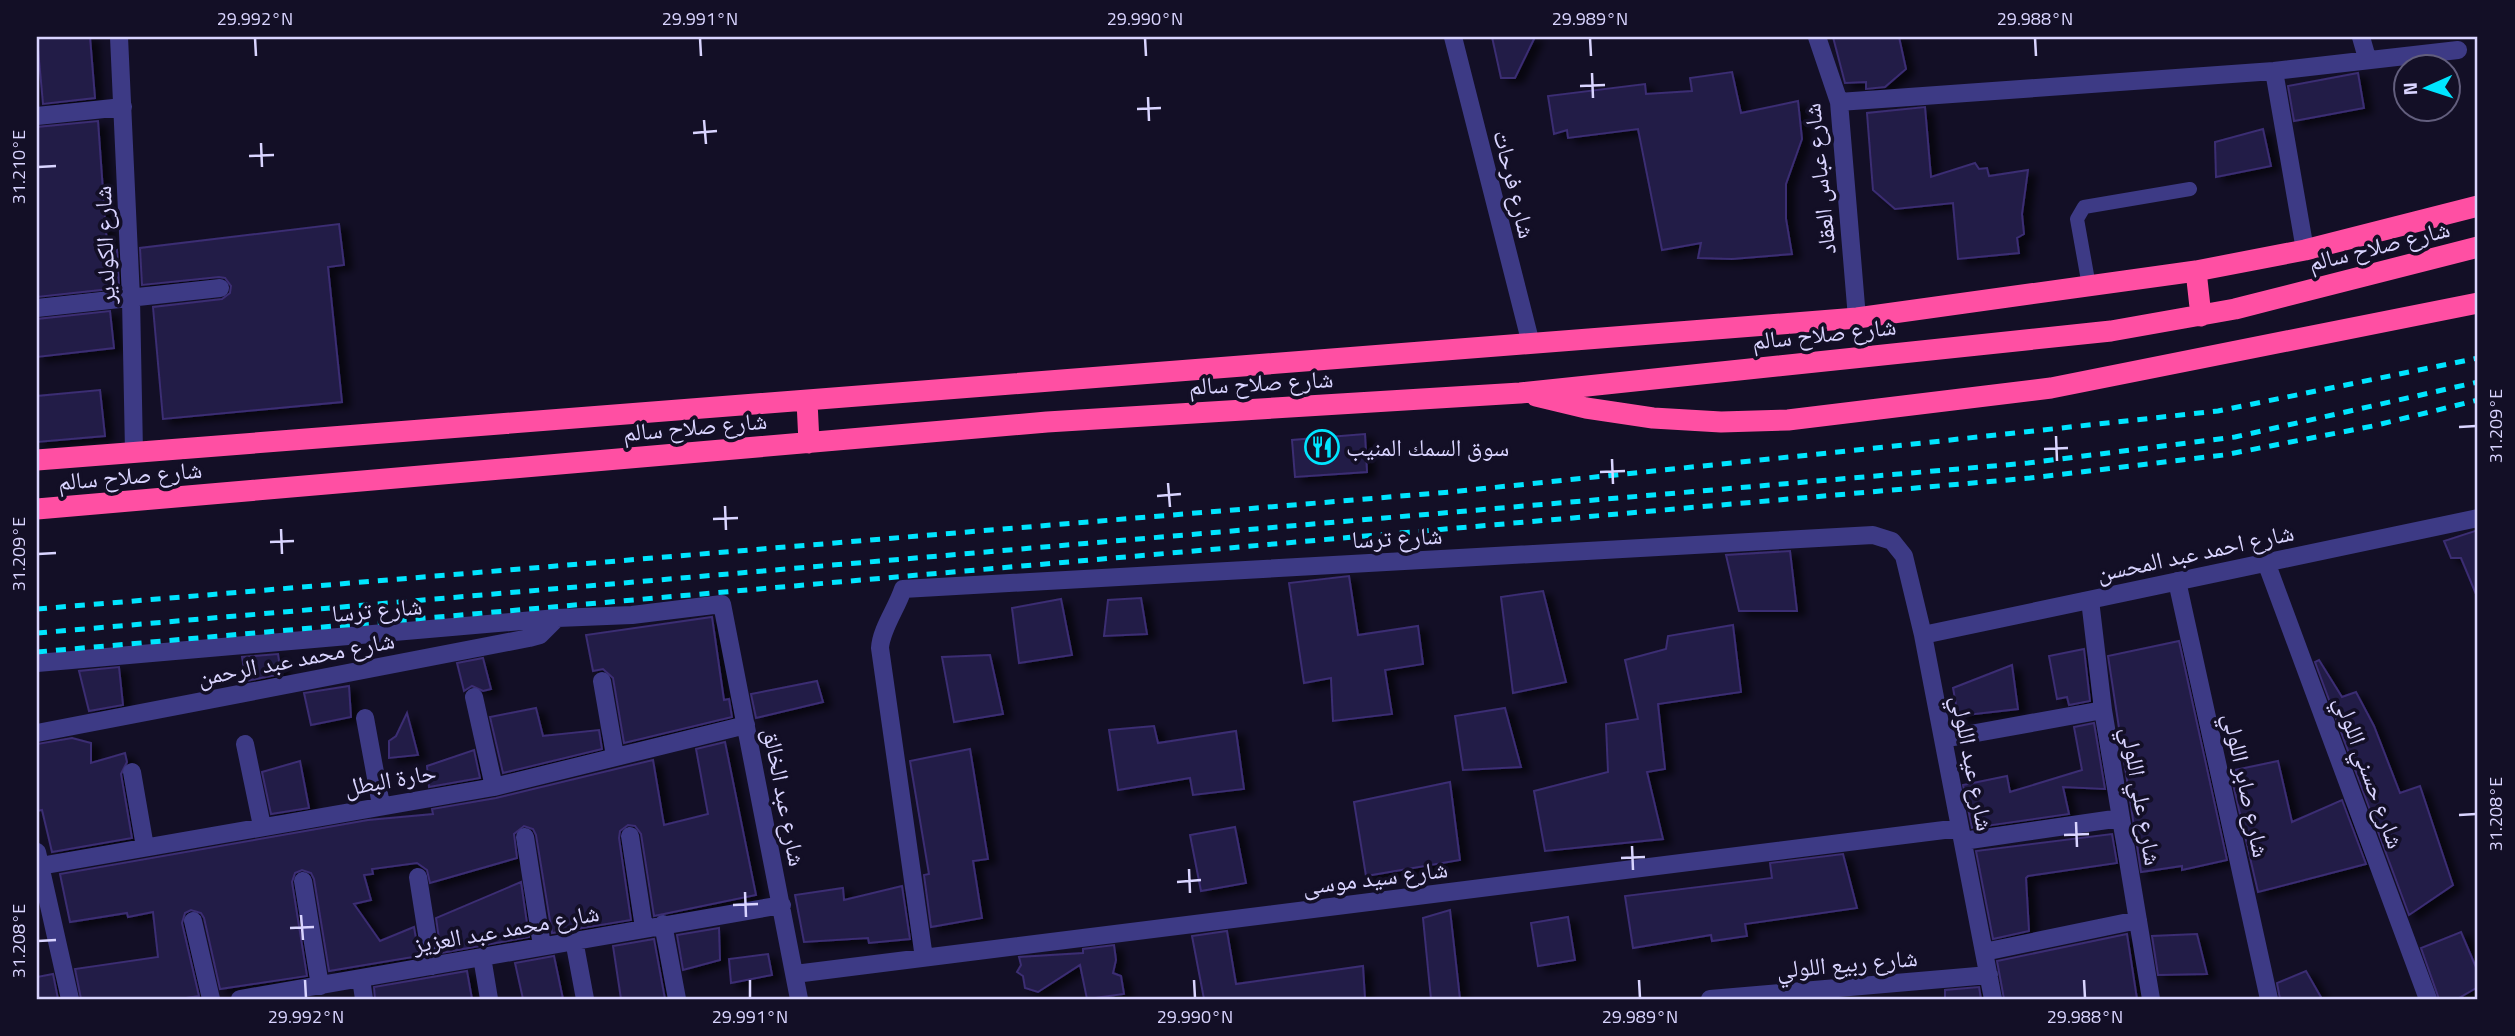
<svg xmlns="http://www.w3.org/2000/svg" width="2515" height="1036" font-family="'Titillium Web','Noto Naskh Arabic',sans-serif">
	<defs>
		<filter id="shadow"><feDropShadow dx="8" dy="4.5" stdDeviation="3.5" flood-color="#0009"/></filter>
	</defs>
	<rect width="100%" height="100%" fill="#130f26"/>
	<path fill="#241b47" stroke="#3b2d73" stroke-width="2" filter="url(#shadow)" d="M 37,37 L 90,37 L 95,98 L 43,104 Z
		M 1492,37 L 1535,37 L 1515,78 L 1501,78 Z
		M 1833,37 L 1899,37 L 1906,69 L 1885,87 L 1866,89 L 1866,82 L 1845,83 Z
		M 1732,72 L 1741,113 L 1798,101 L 1802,139 L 1786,184 L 1786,219 L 1792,254 L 1732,259 L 1698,258 L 1701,243 L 1662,250 L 1638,129 L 1568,138 L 1567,130 L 1554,134 L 1548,96 L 1645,84 L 1646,94 L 1692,91 L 1690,78 Z
		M 2358,73 L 2364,108 L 2294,121 L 2288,86 Z
		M 1925,107 L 1931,177 L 1975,163 L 1979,169 L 1987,168 L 1989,176 L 2028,170 L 2022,214 L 2024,234 L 2017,238 L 2019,253 L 1958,259 L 1953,203 L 1895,209 L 1873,190 L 1867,113 Z
		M 98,121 L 106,233 L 109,251 L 117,250 L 119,288 L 37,297 L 37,127 Z
		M 2263,129 L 2271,166 L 2216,177 L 2215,142 Z
		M 339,224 L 344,265 L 328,267 L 342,402 L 163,419 L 153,307 L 222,299 L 230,293 L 231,286 L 225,278 L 219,277 L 142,285 L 140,248 Z
		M 110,311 L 114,348 L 37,357 L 37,319 Z
		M 100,390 L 105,436 L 37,442 L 37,396 Z
		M 1365,434 L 1367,472 L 1295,477 L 1292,440 Z
		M 2478,530 L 2478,599 L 2461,558 L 2451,558 L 2444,541 Z
		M 1790,551 L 1797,611 L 1739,611 L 1726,555 Z
		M 1349,576 L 1358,635 L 1418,626 L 1423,664 L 1385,670 L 1392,714 L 1333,721 L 1331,678 L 1304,683 L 1289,583 Z
		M 1543,591 L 1566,682 L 1513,693 L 1501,597 Z
		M 1141,598 L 1147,634 L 1104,636 L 1108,600 Z
		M 1061,599 L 1072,655 L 1019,663 L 1012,608 Z
		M 712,617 L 724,700 L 729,699 L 732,717 L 624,743 L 613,678 L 603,669 L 593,671 L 586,635 Z
		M 1733,625 L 1741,692 L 1658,704 L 1665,769 L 1647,772 L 1663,839 L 1545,851 L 1534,791 L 1608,772 L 1606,724 L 1638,719 L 1625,660 L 1666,649 L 1668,636 Z
		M 2179,641 L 2227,860 L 2182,870 L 2182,866 L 2141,872 L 2108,656 Z
		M 2084,649 L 2090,701 L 2069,705 L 2067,697 L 2057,699 L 2049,656 Z
		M 278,654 L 281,674 L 246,681 L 242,657 Z
		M 990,655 L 1003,714 L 954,722 L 942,657 Z
		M 483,658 L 491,689 L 483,691 L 472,686 L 464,691 L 457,663 Z
		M 2319,660 L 2342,697 L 2356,692 L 2374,726 L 2400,793 L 2420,786 L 2453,885 L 2409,915 L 2315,662 Z
		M 2012,665 L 2018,709 L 1958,716 L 1953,688 Z
		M 119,667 L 123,705 L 89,711 L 79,671 Z
		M 817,681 L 823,702 L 756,718 L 751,694 Z
		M 349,686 L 351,717 L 311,725 L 304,693 Z
		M 536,708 L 543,736 L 599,730 L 602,749 L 503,773 L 490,717 Z
		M 1505,708 L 1521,767 L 1463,770 L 1455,716 Z
		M 407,713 L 418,755 L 389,758 L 389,741 L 396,736 Z
		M 2094,723 L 2105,789 L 2063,787 L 2069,814 L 1972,828 L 1963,785 L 2007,776 L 2010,792 L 2082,770 L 2074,727 Z
		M 1154,726 L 1158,743 L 1236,731 L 1244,789 L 1193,795 L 1190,778 L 1118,790 L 1109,730 Z
		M 72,738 L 91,743 L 91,763 L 125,753 L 127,762 L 121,774 L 132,838 L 52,852 L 42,810 L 37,811 L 37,744 Z
		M 725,742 L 756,895 L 654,916 L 641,834 L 635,826 L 628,825 L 620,831 L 619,838 L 631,920 L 552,933 L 536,835 L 533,829 L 524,826 L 514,834 L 517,858 L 430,883 L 427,870 L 417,863 L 372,869 L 373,874 L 364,875 L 371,900 L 354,904 L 380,941 L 414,927 L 419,956 L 329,971 L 314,879 L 311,873 L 302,870 L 295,873 L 292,882 L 307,976 L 220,989 L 204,918 L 201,913 L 191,910 L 185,913 L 182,923 L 199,996 L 179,999 L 81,999 L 75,969 L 158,957 L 153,912 L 128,917 L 127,913 L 70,922 L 60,874 L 368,820 L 433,814 L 432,809 L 496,798 L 653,760 L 664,825 L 708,814 L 696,749 Z
		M 970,749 L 988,859 L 973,861 L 982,918 L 931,927 L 924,875 L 929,874 L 910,761 Z
		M 474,750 L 480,778 L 429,787 L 427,766 Z
		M 300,761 L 309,808 L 271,814 L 262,772 Z
		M 2278,761 L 2292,822 L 2342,800 L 2366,864 L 2258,892 L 2230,771 Z
		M 1450,782 L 1460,860 L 1366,876 L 1354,802 Z
		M 1235,827 L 1246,883 L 1201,891 L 1190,835 Z
		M 2112,834 L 2117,863 L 2028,876 L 2026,878 L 2029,931 L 1993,939 L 1976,851 Z
		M 1843,854 L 1857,908 L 1745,924 L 1747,936 L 1712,941 L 1711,935 L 1633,948 L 1625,896 L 1772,878 L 1770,863 Z
		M 521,882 L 529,937 L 441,953 L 436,918 Z
		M 902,886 L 910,939 L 869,943 L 868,938 L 804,942 L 795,895 L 843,888 L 844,900 Z
		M 1450,910 L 1460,999 L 1431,999 L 1423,918 Z
		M 1568,917 L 1575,960 L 1538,966 L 1531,923 Z
		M 719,928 L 720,960 L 683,970 L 677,935 Z
		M 1227,931 L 1236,984 L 1363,966 L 1365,999 L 1204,999 L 1192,936 Z
		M 2461,932 L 2478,972 L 2478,987 L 2457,999 L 2439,999 L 2421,948 Z
		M 2127,934 L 2137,999 L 2004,999 L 1997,961 Z
		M 2197,934 L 2207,974 L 2158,975 L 2152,936 Z
		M 654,939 L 665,999 L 621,999 L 613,946 Z
		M 1114,945 L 1116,960 L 1113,973 L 1121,976 L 1124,994 L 1087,999 L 1080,965 L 1038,992 L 1025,988 L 1023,976 L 1017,972 L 1021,965 L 1019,957 L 1083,953 L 1083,949 Z
		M 768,954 L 772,975 L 731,983 L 729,959 Z
		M 554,956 L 563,999 L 523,999 L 515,963 Z
		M 467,971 L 472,999 L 375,999 L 374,987 Z
		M 2306,971 L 2322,999 L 2280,999 L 2277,983 Z
		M 53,974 L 58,999 L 37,999 L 37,977 Z
		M 1979,987 L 1981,999 L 1945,999 L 1945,990 Z"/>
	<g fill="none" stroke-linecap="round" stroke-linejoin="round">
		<path stroke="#3d3a85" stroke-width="14" d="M 2089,286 L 2077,219 L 2084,207 L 2190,189"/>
		<path stroke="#3d3a85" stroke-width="18" d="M 119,37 L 131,298 L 134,452
			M 1453,37 L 1531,344
			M 1817,37 L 1839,102 L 1857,318
			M 2361,37 L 2367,58
			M 2274,71 L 2305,250
			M 1839,102 L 2274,71 L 2458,50
			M 37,116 L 123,107
			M 37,308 L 220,288
			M 2266,562 L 2428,999
			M 2177,581 L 2269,999
			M 2090,600 L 2103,710 L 2151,999
			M 1923,635 L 2478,518
			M 37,663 L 557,618 L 632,615 L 722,604 L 799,999
			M 602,681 L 615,756
			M 474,697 L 494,787
			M 365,718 L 381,805
			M 37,733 L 529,638 L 540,635 L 557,618
			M 1943,739 L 2103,710
			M 245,744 L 262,826
			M 132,772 L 145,847
			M 630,836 L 644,928
			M 525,837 L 542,946
			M 1963,841 L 2121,818
			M 37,852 L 70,999
			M 40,866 L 494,787 L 746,725
			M 418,877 L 432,966
			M 303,881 L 320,986
			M 193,921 L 211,999
			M 663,924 L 677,999
			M 574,940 L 585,999
			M 1984,952 L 2138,920
			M 482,957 L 489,999
			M 924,958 L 880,648 C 881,629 897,608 903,589 L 1873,535 L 1892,541 L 1904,556 L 1923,635 L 1993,999
			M 795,974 L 1960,828
			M 361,979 L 364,999
			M 240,999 L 782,905
			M 1710,999 L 1989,975"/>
		<path stroke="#ff4fa3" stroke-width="21" d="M 2196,271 L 2201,316
			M 1536,396 L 1586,408 L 1653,418 L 1721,422 L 1788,420 L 2051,388 L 2478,303
			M 807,401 L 809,443
			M 37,460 L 1857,318 L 2196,271 L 2305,250 L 2478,206
			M 37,509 L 1047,422 L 1520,393 L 2111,331 L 2235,309 L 2478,247"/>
		<path stroke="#00e5ff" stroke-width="5" stroke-dasharray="10 9" stroke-linecap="butt" d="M 37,609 L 1450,492 L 1867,449 L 2218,411 L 2478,358
			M 37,633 L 2028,463 L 2235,437 L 2478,382
			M 37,652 L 2030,478 L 2224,455 L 2373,426 L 2478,400"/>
	</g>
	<path fill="none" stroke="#d9d4ff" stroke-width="2.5" d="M 255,38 L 256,56M 700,38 L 701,56M 1145,38 L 1146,56M 1590,38 L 1591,56M 2035,38 L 2036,56M 1592,73 L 1593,98M 1580,86 L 1605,85M 1148,97 L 1149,121M 1137,109 L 1161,108M 704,120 L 706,144M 693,133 L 717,131M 261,143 L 262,167M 249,156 L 274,155M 38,167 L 56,166M 2459,427 L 2476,426M 2056,436 L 2057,461M 2044,449 L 2068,448M 1612,459 L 1613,484M 1600,472 L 1625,471M 1168,483 L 1170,507M 1157,496 L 1181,494M 725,506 L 726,530M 713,519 L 738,518M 281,529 L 282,554M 270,542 L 294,541M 38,554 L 56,553M 2459,815 L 2476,814M 2076,822 L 2077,847M 2064,835 L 2089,834M 1632,846 L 1633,870M 1621,858 L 1645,857M 1189,869 L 1190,893M 1177,882 L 1201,880M 745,892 L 746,917M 733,905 L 758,904M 301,915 L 303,940M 290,928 L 314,927M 38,941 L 56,940M 305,980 L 306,998M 750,980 L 750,998M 1194,980 L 1195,998M 1639,980 L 1640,998M 2084,980 L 2085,998"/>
	<defs>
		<g id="restaurant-ring" transform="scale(1.75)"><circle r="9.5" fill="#130f26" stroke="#00e5ff" stroke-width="1.5"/><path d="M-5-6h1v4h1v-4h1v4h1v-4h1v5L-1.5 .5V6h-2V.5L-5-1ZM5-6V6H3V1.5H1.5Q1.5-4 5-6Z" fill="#00e5ff"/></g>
	</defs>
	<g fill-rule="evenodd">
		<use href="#restaurant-ring" x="1322" y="447"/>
	</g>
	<g text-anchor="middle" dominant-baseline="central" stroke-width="7" stroke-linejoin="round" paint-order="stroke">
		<g font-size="24" fill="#d9d4ff" stroke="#130f26">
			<text transform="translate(1819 179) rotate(-96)">شارع عباس العقاد</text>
			<text transform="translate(1515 184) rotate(76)">شارع فرحات</text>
			<text transform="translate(104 245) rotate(-92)">شارع الكولدير</text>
			<text transform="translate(2379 245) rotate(-14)">شارع صلاح سالم</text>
			<text transform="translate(1824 333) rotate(-6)">شارع صلاح سالم</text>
			<text transform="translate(1261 382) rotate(-3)">شارع صلاح سالم</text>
			<text transform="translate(695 426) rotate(-5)">شارع صلاح سالم</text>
			<text transform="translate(130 475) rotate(-5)">شارع صلاح سالم</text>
			<text transform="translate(1397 537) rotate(-3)">شارع ترسا</text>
			<text transform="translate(2195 552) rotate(-12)">شارع احمد عبد المحسن</text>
			<text transform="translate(377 609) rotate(-5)">شارع ترسا</text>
			<text transform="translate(296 658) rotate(-11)">شارع محمد عبد الرحمن</text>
			<text transform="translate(1973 763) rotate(79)">شارع عيد اللولي</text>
			<text transform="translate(2370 772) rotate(70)">شارع حسني اللولي</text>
			<text transform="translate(390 779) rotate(-10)">حارة البطل</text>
			<text transform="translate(2247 785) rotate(78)">شارع صابر اللولي</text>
			<text transform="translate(2142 796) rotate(80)">شارع علي اللولي</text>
			<text transform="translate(785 797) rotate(79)">شارع عبد الخالق</text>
			<text transform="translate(1375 877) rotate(-7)">شارع سيد موسى</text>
			<text transform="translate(506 928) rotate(-10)">شارع محمد عبد العزيز</text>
			<text transform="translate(1847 963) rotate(-5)">شارع ربيع اللولي</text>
		</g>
		<g font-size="24" fill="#d9d4ff" stroke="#130f26" text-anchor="start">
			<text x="1346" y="447">سوق السمك المنيب</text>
		</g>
	</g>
	<rect width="2515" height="1036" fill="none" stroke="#130f26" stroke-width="77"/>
	<g transform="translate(2427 88) rotate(267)"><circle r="33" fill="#130f26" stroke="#625e7d" stroke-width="2"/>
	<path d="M0-5L12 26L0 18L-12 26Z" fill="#00e5ff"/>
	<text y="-10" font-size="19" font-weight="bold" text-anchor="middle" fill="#d9d4ff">N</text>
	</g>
	<rect x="38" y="38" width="2438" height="960" fill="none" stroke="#d9d4ff" stroke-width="2.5"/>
	<g font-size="18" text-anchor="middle" fill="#d9d4ff">
		<text x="255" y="25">29.992°N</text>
		<text x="700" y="25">29.991°N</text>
		<text x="1145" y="25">29.990°N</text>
		<text x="1590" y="25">29.989°N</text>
		<text x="2035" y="25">29.988°N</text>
		<text transform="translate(19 167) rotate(-90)" y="6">31.210°E</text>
		<text transform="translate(2496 426) rotate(-90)" y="6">31.209°E</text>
		<text transform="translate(19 554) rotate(-90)" y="6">31.209°E</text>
		<text transform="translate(2496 814) rotate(-90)" y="6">31.208°E</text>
		<text transform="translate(19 941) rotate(-90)" y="6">31.208°E</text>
		<text x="306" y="1023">29.992°N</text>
		<text x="750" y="1023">29.991°N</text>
		<text x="1195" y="1023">29.990°N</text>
		<text x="1640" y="1023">29.989°N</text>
		<text x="2085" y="1023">29.988°N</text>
	</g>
</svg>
